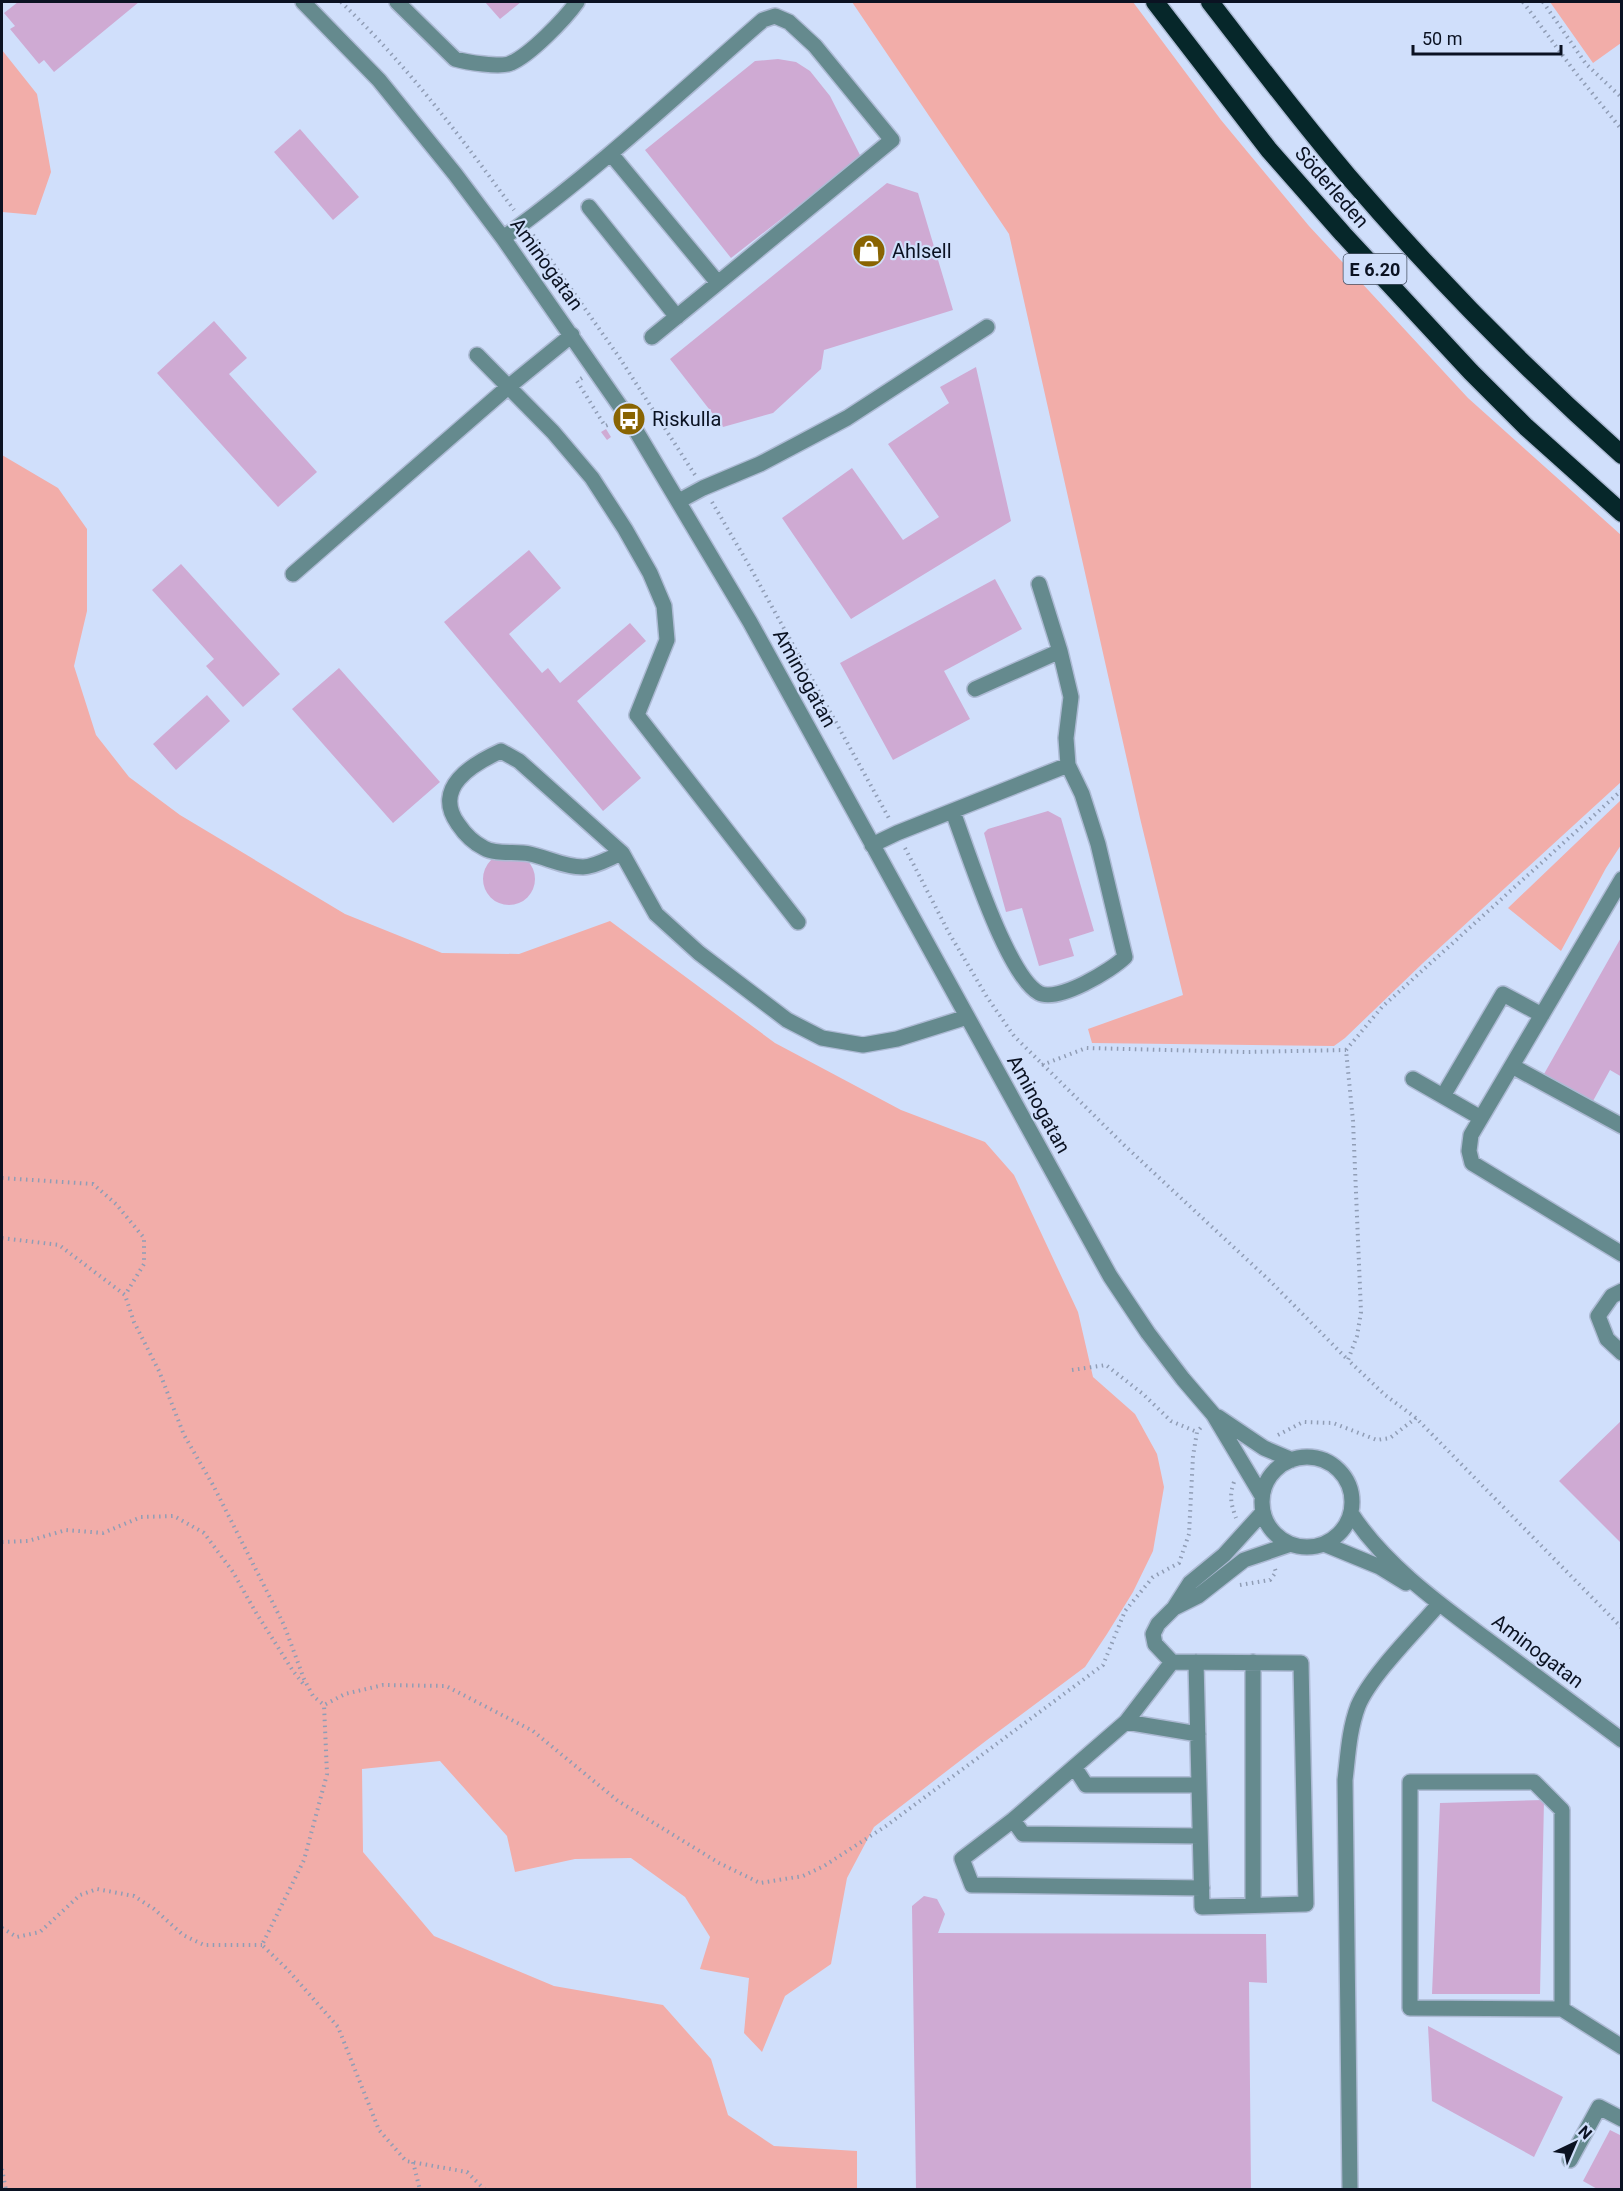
<svg xmlns="http://www.w3.org/2000/svg" width="1623" height="2191" font-family="Roboto,sans-serif">
	<rect width="100%" height="100%" fill="#d0dffb"/>
	<path fill="#f2ada9" d="M 852,2 L 1133,2 L 1221,120 L 1309,226 L 1468,398 L 1621,535 L 1621,782 L 1423,963 L 1345,1038 L 1334,1046 L 1092,1043 L 1088,1029 L 1183,995 L 1140,818 L 1009,234 Z
		M 1550,2 L 1621,2 L 1621,43 L 1593,63 Z
		M 2,50 L 37,94 L 51,172 L 36,215 L 2,212 Z
		M 2,455 L 58,488 L 87,529 L 87,611 L 74,666 L 96,735 L 129,777 L 180,815 L 345,914 L 442,953 L 519,954 L 610,921 L 775,1043 L 901,1110 L 985,1142 L 1014,1175 L 1078,1312 L 1093,1377 L 1135,1414 L 1157,1454 L 1164,1487 L 1153,1551 L 1133,1592 L 1107,1634 L 1085,1667 L 987,1740 L 874,1827 L 847,1878 L 831,1964 L 785,1996 L 762,2052 L 744,2033 L 749,1978 L 700,1969 L 710,1937 L 685,1897 L 631,1858 L 575,1859 L 515,1872 L 507,1836 L 440,1761 L 362,1769 L 363,1852 L 434,1936 L 554,1986 L 663,2005 L 711,2059 L 728,2115 L 774,2146 L 857,2151 L 857,2189 L 2,2189 Z
		M 1621,800 L 1621,845 L 1606,868 L 1561,951 L 1508,908 Z"/>
	<path fill="#cfaad3" d="M 18,2 L 139,2 L 54,72 L 44,60 L 39,64 L 10,29 L 15,26 L 4,13 Z
		M 485,2 L 521,2 L 500,19 Z
		M 778,59 L 796,62 L 810,71 L 830,96 L 861,157 L 731,258 L 645,150 L 755,61 Z
		M 300,129 L 359,197 L 333,220 L 274,152 Z
		M 887,183 L 918,193 L 953,310 L 824,350 L 821,369 L 773,413 L 723,427 L 670,359 Z
		M 214,321 L 247,358 L 229,374 L 317,472 L 278,507 L 157,373 Z
		M 976,367 L 1011,521 L 851,619 L 782,518 L 852,468 L 903,540 L 939,517 L 888,444 L 949,403 L 940,387 Z
		M 606,429 L 611,437 L 607,440 L 601,432 Z
		M 529,550 L 561,588 L 509,634 L 542,673 L 548,668 L 560,683 L 630,623 L 646,641 L 577,701 L 641,778 L 603,811 L 444,622 Z
		M 181,564 L 280,674 L 243,707 L 206,666 L 214,659 L 152,590 Z
		M 995,579 L 1022,629 L 944,671 L 970,719 L 893,760 L 840,663 Z
		M 339,668 L 440,782 L 393,823 L 292,709 Z
		M 207,695 L 230,721 L 176,770 L 153,744 Z
		M 1048,811 L 1061,818 L 1094,931 L 1069,939 L 1074,956 L 1039,966 L 1022,908 L 1006,912 L 984,833 L 988,829 Z
		M483 879a26 26 0 1 1 52 0a26 26 0 1 1-52 0Z
		M 1622,936 L 1622,1077 L 1610,1070 L 1593,1101 L 1544,1074 Z
		M 1622,1420 L 1622,1544 L 1559,1481 Z
		M 1544,1800 L 1540,1994 L 1432,1994 L 1440,1803 Z
		M 924,1896 L 937,1899 L 945,1914 L 938,1933 L 1266,1934 L 1267,1983 L 1249,1982 L 1251,2190 L 916,2190 L 912,1906 Z
		M 1428,2026 L 1563,2097 L 1534,2157 L 1432,2101 Z
		M 1610,2130 L 1622,2136 L 1622,2190 L 1599,2190 L 1583,2181 Z"/>
	<g fill="none" stroke-linecap="round" stroke-linejoin="round">
		<g stroke="#adbad4" stroke-width="18">
			<path id="minor" d="M 303,2 L 379,80 L 455,174 L 503,238 L 629,419 L 750,622 L 1110,1276 L 1148,1333 L 1183,1379 L 1213,1414 L 1262,1496
				M 397,2 L 455,59 C 465,62 502,68 511,63 C 530,55 565,19 577,2
				M 589,207 L 677,317
				M 503,238 C 595,172 678,94 763,20 L 775,16 L 789,22 L 815,46 L 892,140 L 718,283 L 611,154
				M 652,337 L 718,283
				M 477,355 L 553,432 L 592,478 L 625,529 L 650,573 L 664,606 L 667,640 L 637,715 L 798,922
				M 679,501 L 703,488 L 760,464 L 847,418 L 987,327
				M 293,574 L 507,388 L 572,335
				M 975,689 L 1060,651
				M 953,812 C 967,849 1007,976 1039,993 C 1058,1003 1112,970 1125,957 L 1098,844 L 1082,794 L 1068,765 L 1066,738 L 1071,697 L 1060,651 L 1039,584
				M 872,845 L 897,833 L 1068,765
				M 622,853 C 611,857 595,867 583,867 C 564,867 548,858 530,854 C 516,851 496,855 484,848 C 474,843 464,833 458,824 C 432,788 472,764 501,751 L 519,761 L 622,853 L 656,914 L 699,953 L 787,1020 L 822,1038 L 863,1045 L 897,1039 L 967,1017
				M 1622,879 L 1471,1135 L 1469,1151 L 1472,1163 L 1622,1254
				M 1512,1066 L 1622,1126
				M 1413,1079 L 1481,1118
				M 1443,1096 L 1503,994 L 1542,1015
				M 1622,1291 L 1612,1296 L 1598,1316 L 1607,1339 L 1622,1353
				M 1218,1417 L 1264,1448 L 1292,1460
				M1262 1502a45 45 0 1 1 90 0a45 45 0 1 1-90 0Z
				M 1351,1513 C 1383,1563 1438,1603 1485,1638 C 1531,1672 1576,1706 1622,1740
				M 1324,1544 L 1380,1567 L 1406,1583
				M 1176,1607 L 1198,1596 L 1244,1560 L 1291,1544
				M 1172,1662 L 1126,1722 L 1013,1820 L 962,1859 L 972,1885 L 1202,1888
				M 1196,1662 L 1202,1907 L 1306,1904 L 1301,1663 L 1172,1662 L 1155,1644 L 1153,1634 L 1158,1624 L 1174,1608 L 1190,1583 L 1224,1555 L 1263,1512
				M 1253,1662 L 1253,1905
				M 1126,1722 L 1198,1734
				M 1075,1768 L 1086,1785 L 1199,1785
				M 1013,1820 L 1023,1834 L 1200,1836
				M 1562,2009 L 1562,1810 L 1534,1782 L 1410,1782 L 1410,2008 L 1562,2009 L 1622,2047
				M 1570,2160 L 1599,2107 L 1622,2119
				M 1350,2190 L 1345,1780 C 1348,1755 1349,1730 1358,1706 C 1371,1675 1416,1631 1439,1604"/>
		</g>
		<g stroke="#adbad4" stroke-width="21">
			<path id="highway" d="M 1155,2 L 1269,150 L 1343,234 L 1471,372 L 1526,427 L 1622,513
				M 1210,2 C 1255,60 1300,120 1348,176 C 1433,275 1524,368 1622,455"/>
		</g>
		<path stroke="#909db5" stroke-width="4" stroke-dasharray="1.5 4.5" stroke-linecap="butt" d="M 341,2 C 406,64 461,137 514,210
			M 1523,2 L 1575,72 L 1622,130
			M 1543,2 L 1586,64 L 1622,98
			M 533,235 L 619,357 L 695,475
			M 582,378 L 577,381 L 605,426 L 610,424
			M 712,502 L 750,567 L 890,820
			M 1622,790 L 1382,1007 L 1346,1050 L 1353,1121 L 1361,1312 L 1357,1336 L 1348,1360 L 1385,1395 L 1416,1418 L 1622,1628
			M 905,848 L 949,933 L 987,997 L 1014,1036 L 1124,1145 L 1270,1281 L 1348,1360
			M 1042,1065 L 1086,1048 L 1247,1052 L 1346,1050
			M 2,1178 L 93,1184 L 116,1204 L 144,1238 L 144,1264 L 125,1295
			M 2,1238 L 59,1245 L 125,1295 L 134,1322 L 159,1371 L 184,1435 L 213,1485 L 284,1625 L 304,1679 L 313,1696 L 324,1705
			M 1072,1370 L 1106,1365 L 1143,1394 L 1171,1421 L 1197,1432
			M 1278,1435 L 1303,1422 L 1333,1423 L 1377,1440 L 1390,1438 L 1416,1418
			M 1234,1482 C 1229,1496 1231,1504 1236,1518
			M 2,1542 L 28,1541 L 66,1530 L 103,1533 L 141,1517 L 174,1516 L 204,1533 L 233,1572 L 255,1611 L 293,1671 L 305,1686
			M 1240,1585 L 1270,1580 L 1276,1572 L 1274,1566
			M 2,1928 L 17,1937 L 40,1932 L 80,1895 L 97,1889 L 134,1896 L 154,1909 L 183,1935 L 204,1945 L 262,1945
			M 413,2162 L 420,2190
			M 2,2169 L 6,2190
			M 485,2190 L 467,2172 L 406,2161 L 379,2130 L 338,2027 L 288,1970 L 262,1945 L 304,1860 L 327,1774 L 324,1705 L 345,1694 L 383,1685 L 446,1686 L 533,1731 L 618,1801 L 719,1863 L 760,1883 L 803,1876 L 824,1866 L 886,1826 L 1103,1665 L 1125,1611 L 1153,1577 L 1179,1563 L 1189,1534 L 1193,1456 L 1197,1432 L 1203,1425"/>
		<use href="#minor" stroke="#658a8e" stroke-width="15"/>
		<use href="#highway" stroke="#06272a" stroke-width="18"/>
	</g>
	<defs>
		<g id="shop-disc" transform="scale(1.725)"><circle r="9.5" fill="#896402" stroke="#d0dffb"/><path d="M-5-2.5h2.3a2.7 3.5 0 0 1 5.4 0H5L5.5 6h-11ZM-1.5-2.5h3a1.5 2.3 0 0 0-3 0Z" fill="#fff"/></g>
		<g id="bus-disc" transform="scale(1.725)"><circle r="9.5" fill="#896402" stroke="#d0dffb"/><path d="M-5-6H5V4H4V6H2V4H-2V6H-4V4H-5ZM-3.5-4V0h7V-4ZM-3.5 1.2v1.5H-2V1.2ZM2 1.2v1.5H3.5V1.2Z" fill="#fff"/></g>
	</defs>
	<g fill-rule="evenodd">
		<use href="#shop-disc" x="869" y="251"/>
		<use href="#bus-disc" x="629" y="419"/>
	</g>
	<g text-anchor="middle" dominant-baseline="central" stroke-width="4.5" stroke-linejoin="round" paint-order="stroke">
		<rect fill="#d0dffb" stroke="#465063" stroke-width="1.5" x="1343.5" y="254" width="63" height="30" rx="4.5"/>
		<g font-size="18" font-weight="bold" fill="#0b1222">
			<text x="1375" y="269">E 6.20</text>
		</g>
		<g font-size="20" fill="#0b1222" stroke="#d0dffb">
			<text transform="translate(1332 187) rotate(49)">Söderleden</text>
			<text transform="translate(547 264) rotate(54)">Aminogatan</text>
			<text transform="translate(805 678) rotate(61)">Aminogatan</text>
			<text transform="translate(1039 1104) rotate(61)">Aminogatan</text>
			<text transform="translate(1538 1651) rotate(37)">Aminogatan</text>
		</g>
		<g font-size="20" fill="#0b1222" stroke="#d0dffb" text-anchor="start">
			<text x="892" y="251">Ahlsell</text>
			<text x="652" y="419">Riskulla</text>
		</g>
	</g>
	<rect width="1623" height="2191" fill="none" stroke="#0b1222" stroke-width="6"/>
	<g transform="translate(1575 2143) rotate(44)" stroke="#d0dffb" stroke-width="4.5" paint-order="stroke">
	<path d="M0-4.5L10 22L0 15L-10 22Z" fill="#0b1222"/>
	<text y="-9" font-size="16" font-weight="bold" text-anchor="middle" fill="#0b1222">N</text>
	</g>
	<path d="M1413 45v9h148v-9" fill="none" stroke="#0b1222" stroke-width="3"/>
	<text x="1422" y="45" font-size="18" fill="#0b1222" stroke="#d0dffb" stroke-width="4.5" paint-order="stroke">50 m</text>
</svg>
